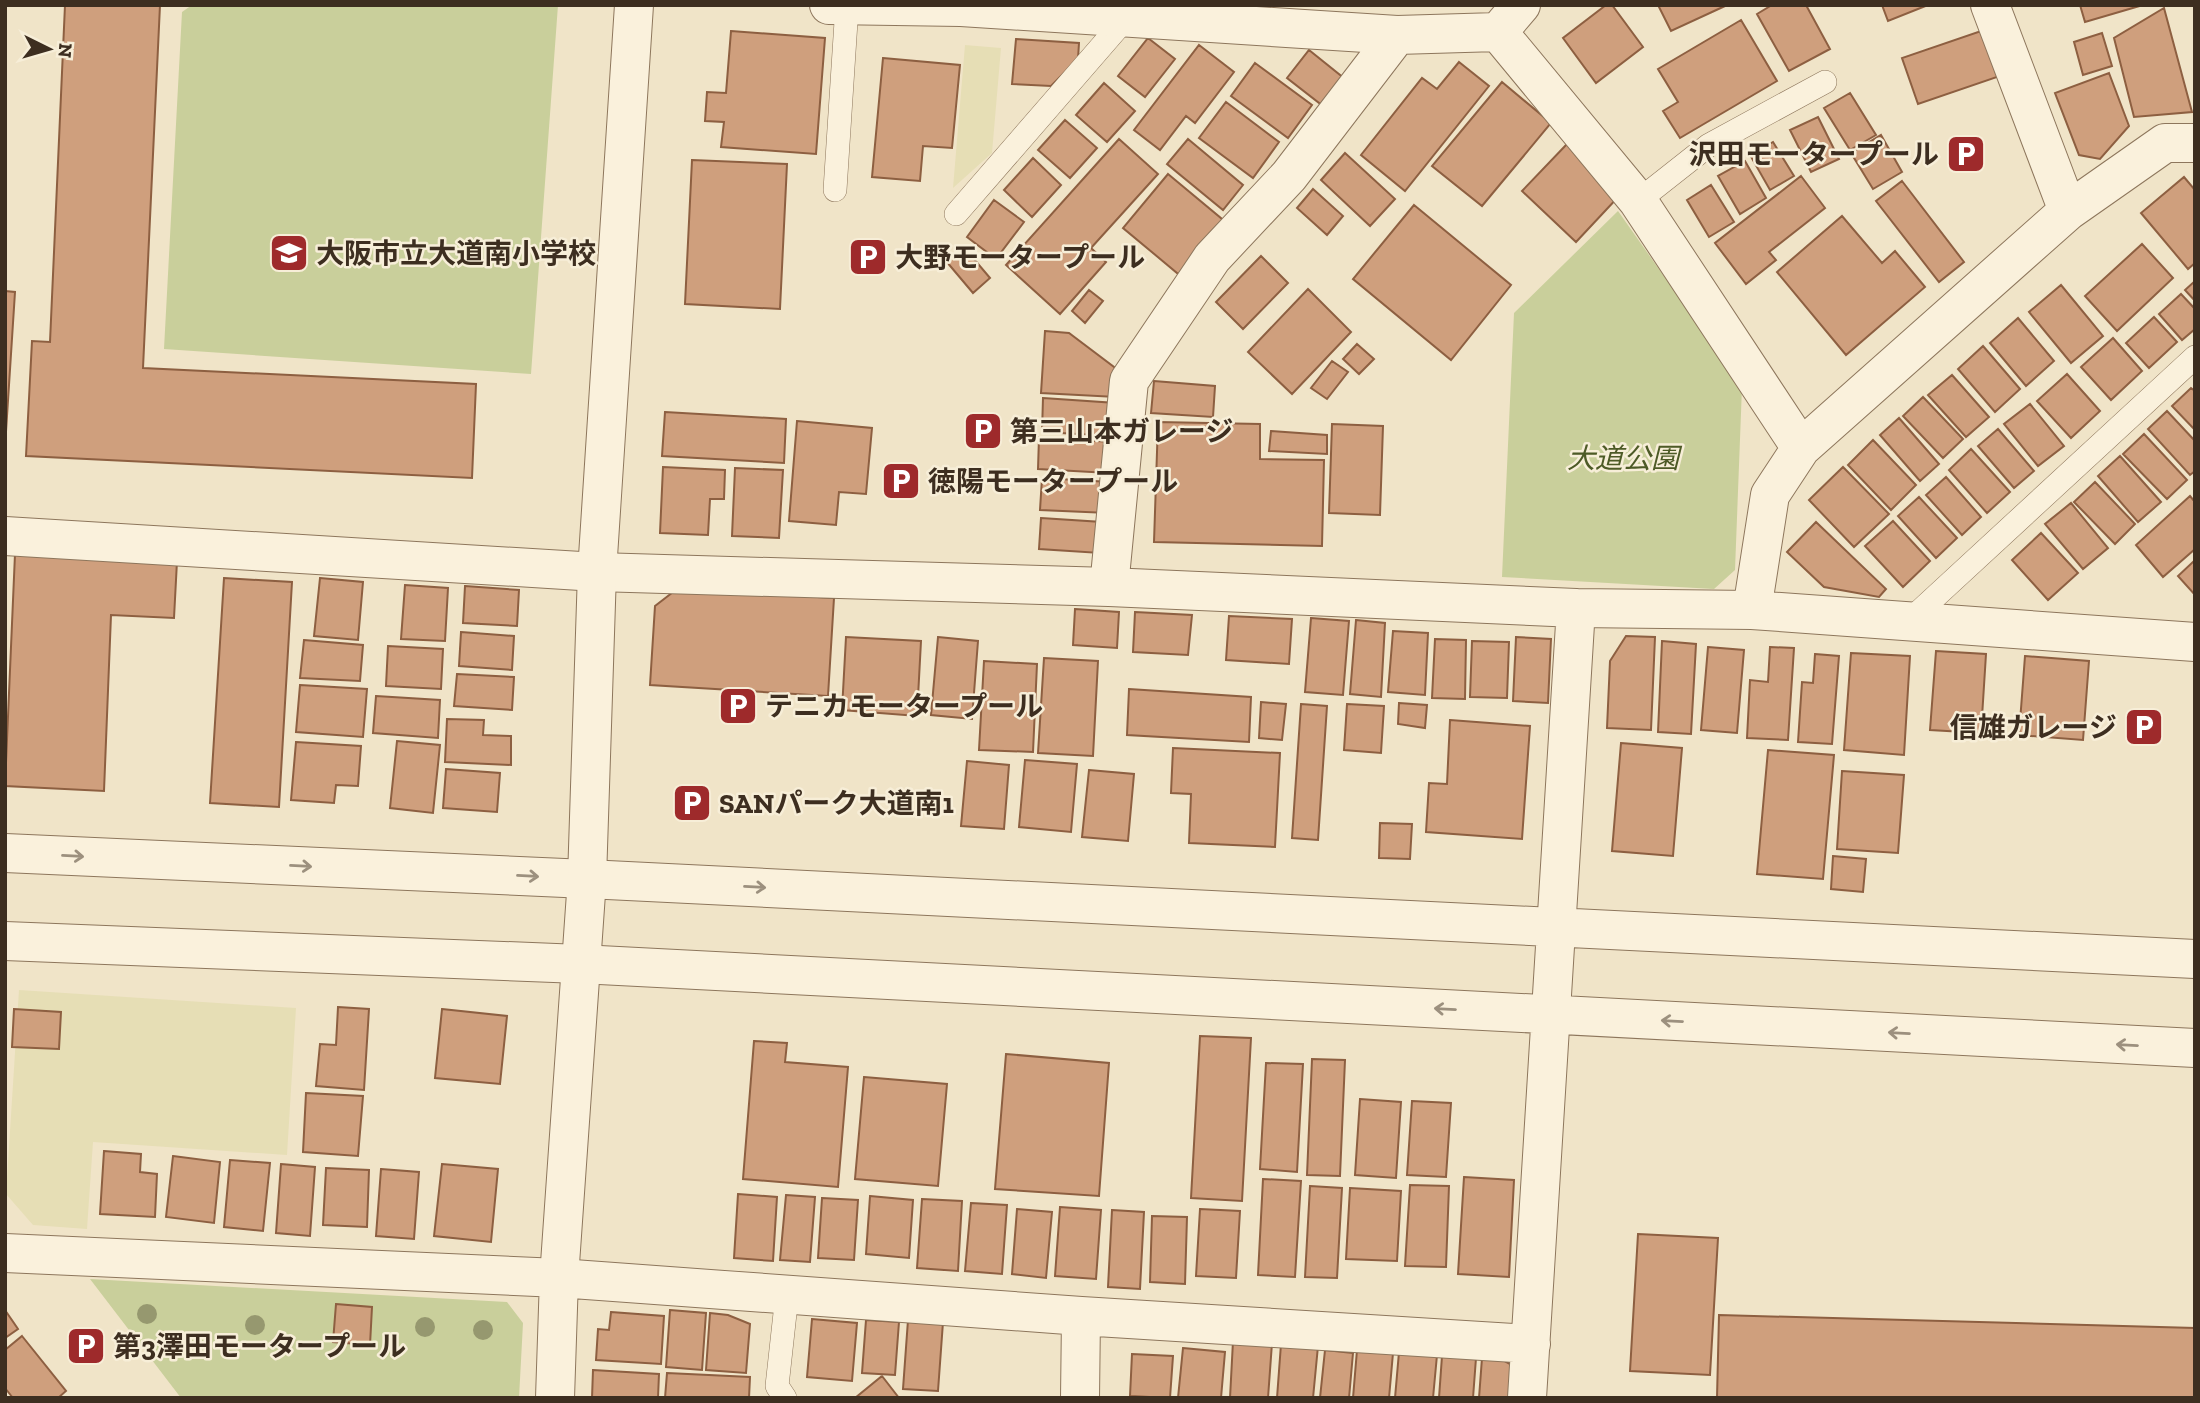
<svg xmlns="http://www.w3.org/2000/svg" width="2200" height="1403" font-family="'Zilla Slab','Noto Sans JP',serif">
	<rect width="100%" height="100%" fill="#f0e4c8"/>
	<path fill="#e6deb5" d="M 965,45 L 1001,48 L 992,153 L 953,188 Z
		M 19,990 L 296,1008 L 287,1155 L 93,1142 L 87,1229 L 33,1225 L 6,1194 Z"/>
	<path fill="#c9cf9b" d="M 192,5 L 558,5 L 531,374 L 164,349 L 182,12 Z
		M 1618,211 L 1742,387 L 1735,570 L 1714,589 L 1502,577 L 1514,313 Z
		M 90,1279 L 507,1302 L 523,1323 L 519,1398 L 181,1398 Z"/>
	<path fill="#cf9f7d" stroke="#8d5f41" stroke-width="2" d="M 65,5 L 160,5 L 143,368 L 476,384 L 472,478 L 26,456 L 32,341 L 50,342 Z
		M 1606,5 L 1612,5 L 1643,47 L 1596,83 L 1563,38 Z
		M 1658,5 L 1725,5 L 1725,6 L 1671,31 Z
		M 1772,5 L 1806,5 L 1830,49 L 1789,71 L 1757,14 Z
		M 1882,5 L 1928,5 L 1888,21 Z
		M 2080,5 L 2143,5 L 2085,22 Z
		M 2164,8 L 2192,112 L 2134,117 L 2114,38 Z
		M 1741,20 L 1777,81 L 1680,138 L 1663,111 L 1678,102 L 1658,69 Z
		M 1984,30 L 2000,76 L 1918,104 L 1902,58 Z
		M 731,31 L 825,38 L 816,154 L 721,147 L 724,122 L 705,121 L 707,92 L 726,93 Z
		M 2102,33 L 2112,66 L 2083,75 L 2074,42 Z
		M 1148,38 L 1175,59 L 1145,97 L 1118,76 Z
		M 1016,39 L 1079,43 L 1078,59 L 1051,86 L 1012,84 Z
		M 1199,45 L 1234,72 L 1195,123 L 1186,116 L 1160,150 L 1134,130 Z
		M 1309,50 L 1345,79 L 1323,106 L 1287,78 Z
		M 883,58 L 960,65 L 952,148 L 923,146 L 920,181 L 872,177 Z
		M 1459,62 L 1489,86 L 1405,191 L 1361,155 L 1422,78 L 1437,89 Z
		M 1255,63 L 1312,105 L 1288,138 L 1231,96 Z
		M 2109,73 L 2129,126 L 2100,159 L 2079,155 L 2055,93 Z
		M 1502,82 L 1551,123 L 1482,206 L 1432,166 Z
		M 1104,83 L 1135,111 L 1107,142 L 1076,115 Z
		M 1850,93 L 1876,135 L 1850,150 L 1824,108 Z
		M 1226,102 L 1279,142 L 1253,178 L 1199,138 Z
		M 1818,117 L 1839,159 L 1811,172 L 1790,130 Z
		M 1065,120 L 1097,148 L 1070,178 L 1038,150 Z
		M 1881,135 L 1902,172 L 1873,189 L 1851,153 Z
		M 1119,139 L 1158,174 L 1091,248 L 1106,262 L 1060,314 L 1006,265 Z
		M 1188,139 L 1243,185 L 1223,210 L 1167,164 Z
		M 1773,142 L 1794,176 L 1770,190 L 1750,155 Z
		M 1567,144 L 1620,195 L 1576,242 L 1522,191 Z
		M 1345,153 L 1395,199 L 1370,226 L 1321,180 Z
		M 1033,158 L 1061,185 L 1032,217 L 1004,190 Z
		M 692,160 L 787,164 L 780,309 L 685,304 Z
		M 1745,161 L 1766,198 L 1740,214 L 1718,176 Z
		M 1168,174 L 1228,224 L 1183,278 L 1123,228 Z
		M 1801,176 L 1825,208 L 1769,252 L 1776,260 L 1746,284 L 1715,243 Z
		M 2184,177 L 2195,190 L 2195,263 L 2188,269 L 2141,213 Z
		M 1902,181 L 1964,262 L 1939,282 L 1876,201 Z
		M 1711,185 L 1734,222 L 1709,237 L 1687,200 Z
		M 1313,189 L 1343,216 L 1327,235 L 1297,208 Z
		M 994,200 L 1024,222 L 996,259 L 967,237 Z
		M 1414,205 L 1511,285 L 1451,360 L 1353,279 Z
		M 1842,216 L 1882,263 L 1895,251 L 1925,287 L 1846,355 L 1777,272 Z
		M 2142,244 L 2173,278 L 2117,331 L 2085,296 Z
		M 963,246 L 990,278 L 973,293 L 946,261 Z
		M 1261,256 L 1288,283 L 1243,329 L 1216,302 Z
		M 2195,281 L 2195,301 L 2185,290 Z
		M 2061,285 L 2103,336 L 2071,363 L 2029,312 Z
		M 1308,289 L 1351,332 L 1292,394 L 1248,352 Z
		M 1089,290 L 1103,301 L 1085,323 L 1072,311 Z
		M 5,291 L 15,292 L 5,447 Z
		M 2181,294 L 2195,309 L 2195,329 L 2182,340 L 2159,314 Z
		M 2154,317 L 2177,342 L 2149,368 L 2126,343 Z
		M 2018,318 L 2054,361 L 2026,386 L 1990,343 Z
		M 1045,331 L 1069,333 L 1118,370 L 1116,397 L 1041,393 Z
		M 2113,338 L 2142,371 L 2111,400 L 2081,367 Z
		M 1357,344 L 1374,359 L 1359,374 L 1343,359 Z
		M 1983,346 L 2020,389 L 1995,412 L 1958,369 Z
		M 1332,361 L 1348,372 L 1327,399 L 1311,388 Z
		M 2067,374 L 2100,411 L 2071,438 L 2037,401 Z
		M 1952,375 L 1989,417 L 1966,437 L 1928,395 Z
		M 1154,381 L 1215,386 L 1213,417 L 1151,413 Z
		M 2191,388 L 2195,391 L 2195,430 L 2172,406 Z
		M 1923,397 L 1963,439 L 1943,458 L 1903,416 Z
		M 1043,398 L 1116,403 L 1114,436 L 1042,432 Z
		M 2030,404 L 2064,446 L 2038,466 L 2004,424 Z
		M 2167,411 L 2195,441 L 2195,471 L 2190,475 L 2148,429 Z
		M 665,412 L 786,419 L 784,463 L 662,456 Z
		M 1899,418 L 1939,464 L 1920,481 L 1880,435 Z
		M 797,421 L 872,428 L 866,494 L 839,492 L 836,525 L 789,521 Z
		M 1158,422 L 1260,424 L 1260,459 L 1324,460 L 1322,546 L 1154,542 Z
		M 1332,424 L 1383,426 L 1380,515 L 1329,513 Z
		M 1998,429 L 2034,471 L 2014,488 L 1978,446 Z
		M 1271,431 L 1327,435 L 1327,454 L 1269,451 Z
		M 2144,434 L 2187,480 L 2167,499 L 2123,454 Z
		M 1039,437 L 1111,442 L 1109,473 L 1038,469 Z
		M 1873,440 L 1916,485 L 1891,510 L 1848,465 Z
		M 1971,449 L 2010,492 L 1987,513 L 1949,470 Z
		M 2120,456 L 2161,502 L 2138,522 L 2098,476 Z
		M 663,467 L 725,470 L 724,499 L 710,499 L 708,535 L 660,533 Z
		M 1843,467 L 1889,514 L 1854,547 L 1809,500 Z
		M 735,468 L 783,470 L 779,538 L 732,536 Z
		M 1946,477 L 1981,517 L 1962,535 L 1926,495 Z
		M 1042,478 L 1110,482 L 1108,513 L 1040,510 Z
		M 2095,482 L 2135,524 L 2115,544 L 2074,502 Z
		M 2190,496 L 2195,502 L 2195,549 L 2163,577 L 2136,545 Z
		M 1919,497 L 1957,538 L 1936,558 L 1898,516 Z
		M 2071,503 L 2108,548 L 2083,569 L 2045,524 Z
		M 1041,518 L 1102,522 L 1100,553 L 1039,549 Z
		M 1893,521 L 1930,561 L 1903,587 L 1865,546 Z
		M 1816,522 L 1886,589 L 1879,597 L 1824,587 L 1787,552 Z
		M 2041,533 L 2078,573 L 2048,600 L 2012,560 Z
		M 15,554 L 177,561 L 174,618 L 111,615 L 104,791 L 5,786 Z
		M 2195,560 L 2195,595 L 2178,576 Z
		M 224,578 L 292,582 L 279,807 L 210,803 Z
		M 320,578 L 363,582 L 358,640 L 314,636 Z
		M 405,585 L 448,588 L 445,641 L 401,639 Z
		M 465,586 L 519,590 L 517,626 L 463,623 Z
		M 677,589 L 834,598 L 828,696 L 650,685 L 655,606 Z
		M 1075,609 L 1119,612 L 1117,648 L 1073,645 Z
		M 1135,612 L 1192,615 L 1188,655 L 1133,652 Z
		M 1229,616 L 1292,619 L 1289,664 L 1226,660 Z
		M 1311,618 L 1349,621 L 1343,695 L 1305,692 Z
		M 1356,620 L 1385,623 L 1381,697 L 1350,694 Z
		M 1393,631 L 1428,633 L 1425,695 L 1388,692 Z
		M 461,632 L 514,636 L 512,670 L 459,666 Z
		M 1626,636 L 1655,637 L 1651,730 L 1607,728 L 1610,661 Z
		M 846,637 L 921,641 L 917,716 L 842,710 Z
		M 938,637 L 978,641 L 972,719 L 931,715 Z
		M 1516,637 L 1551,639 L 1548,703 L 1513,701 Z
		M 1435,639 L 1466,640 L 1465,699 L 1432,698 Z
		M 304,640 L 363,645 L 360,681 L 300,678 Z
		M 1472,641 L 1509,642 L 1507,698 L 1470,697 Z
		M 1662,641 L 1696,644 L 1691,734 L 1658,732 Z
		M 388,646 L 443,649 L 441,689 L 386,686 Z
		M 1708,647 L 1744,650 L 1737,733 L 1701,730 Z
		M 1770,647 L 1794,648 L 1788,740 L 1747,738 L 1750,680 L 1768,682 Z
		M 1936,651 L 1986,654 L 1981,733 L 1930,730 Z
		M 1851,653 L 1910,656 L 1904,755 L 1844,750 Z
		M 1815,654 L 1839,656 L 1832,744 L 1798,742 L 1802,682 L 1813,683 Z
		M 2025,656 L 2089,661 L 2083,740 L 2019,735 Z
		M 1044,658 L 1098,661 L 1093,756 L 1038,753 Z
		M 984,661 L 1037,664 L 1033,752 L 979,750 Z
		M 457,674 L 514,677 L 512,710 L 454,706 Z
		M 300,685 L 367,689 L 363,737 L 296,732 Z
		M 1129,689 L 1251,697 L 1249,742 L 1127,735 Z
		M 376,696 L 440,700 L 438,738 L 373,733 Z
		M 1261,702 L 1286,704 L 1282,740 L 1259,738 Z
		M 1399,703 L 1427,705 L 1425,728 L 1398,724 Z
		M 1301,704 L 1327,706 L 1318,840 L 1292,838 Z
		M 1347,704 L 1384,706 L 1381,753 L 1344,750 Z
		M 447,719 L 484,720 L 483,735 L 511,736 L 511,765 L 445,762 Z
		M 1450,720 L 1530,726 L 1522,839 L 1426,832 L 1429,783 L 1447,784 Z
		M 397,741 L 440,745 L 433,813 L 390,808 Z
		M 296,742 L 361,746 L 358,786 L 336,785 L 334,803 L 291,800 Z
		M 1621,743 L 1682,748 L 1673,856 L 1612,851 Z
		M 1173,748 L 1280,753 L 1275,847 L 1189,843 L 1191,794 L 1171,793 Z
		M 1768,750 L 1834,755 L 1823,879 L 1757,874 Z
		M 1025,760 L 1077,764 L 1071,832 L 1019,827 Z
		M 967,761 L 1009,765 L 1004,829 L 961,826 Z
		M 446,769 L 500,773 L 497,812 L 443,808 Z
		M 1089,770 L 1134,774 L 1128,841 L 1082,837 Z
		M 1842,771 L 1904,775 L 1898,853 L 1837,849 Z
		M 1380,823 L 1412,824 L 1410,859 L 1379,858 Z
		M 1833,856 L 1866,859 L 1863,892 L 1831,889 Z
		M 338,1007 L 369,1009 L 364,1090 L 316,1086 L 320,1044 L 336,1045 Z
		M 14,1009 L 61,1012 L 59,1049 L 12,1047 Z
		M 442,1009 L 507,1016 L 500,1084 L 435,1078 Z
		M 1200,1036 L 1251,1038 L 1242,1201 L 1191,1198 Z
		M 754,1041 L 787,1043 L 785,1062 L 848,1067 L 838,1187 L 743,1179 Z
		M 1006,1054 L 1109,1063 L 1099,1196 L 995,1189 Z
		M 1312,1059 L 1345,1060 L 1340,1176 L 1307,1175 Z
		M 1266,1063 L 1303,1064 L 1297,1172 L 1260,1169 Z
		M 864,1077 L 947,1084 L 938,1186 L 855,1179 Z
		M 306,1093 L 363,1096 L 358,1156 L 303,1152 Z
		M 1360,1099 L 1401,1102 L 1396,1178 L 1355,1175 Z
		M 1412,1101 L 1451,1103 L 1446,1177 L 1407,1175 Z
		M 104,1151 L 141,1154 L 140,1172 L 157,1174 L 155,1217 L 100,1214 Z
		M 173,1156 L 220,1162 L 214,1223 L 166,1217 Z
		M 230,1160 L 270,1163 L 263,1231 L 224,1227 Z
		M 281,1164 L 315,1167 L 310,1236 L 276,1233 Z
		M 442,1164 L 498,1169 L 491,1242 L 434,1236 Z
		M 326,1168 L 369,1170 L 367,1227 L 323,1225 Z
		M 381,1169 L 419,1172 L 414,1239 L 376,1236 Z
		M 1464,1177 L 1514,1180 L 1509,1277 L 1458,1274 Z
		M 1263,1179 L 1301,1181 L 1295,1277 L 1258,1275 Z
		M 1410,1185 L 1449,1186 L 1446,1267 L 1405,1266 Z
		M 1310,1186 L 1342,1188 L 1337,1278 L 1305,1277 Z
		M 1350,1188 L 1401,1191 L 1397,1261 L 1346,1259 Z
		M 738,1194 L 777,1197 L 773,1261 L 734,1258 Z
		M 786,1195 L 815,1197 L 810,1262 L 780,1260 Z
		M 870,1196 L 913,1200 L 909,1258 L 866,1254 Z
		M 822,1198 L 858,1200 L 854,1260 L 818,1258 Z
		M 922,1199 L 962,1201 L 958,1271 L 917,1268 Z
		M 971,1203 L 1007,1205 L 1002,1274 L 965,1271 Z
		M 1060,1207 L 1101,1210 L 1096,1279 L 1055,1276 Z
		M 1017,1209 L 1052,1212 L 1046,1278 L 1012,1274 Z
		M 1200,1209 L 1240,1211 L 1236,1278 L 1196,1276 Z
		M 1112,1210 L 1144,1212 L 1140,1289 L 1108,1287 Z
		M 1152,1216 L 1187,1217 L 1185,1284 L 1150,1282 Z
		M 1638,1234 L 1718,1238 L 1710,1375 L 1630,1371 Z
		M 336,1304 L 372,1307 L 370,1345 L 333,1342 Z
		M 5,1310 L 18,1329 L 5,1338 Z
		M 670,1310 L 706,1313 L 702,1370 L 666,1367 Z
		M 611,1312 L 664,1316 L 661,1364 L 596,1360 L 598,1329 L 609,1330 Z
		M 710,1313 L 728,1315 L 750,1324 L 746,1373 L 706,1370 Z
		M 1719,1315 L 2195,1328 L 2195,1398 L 1717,1398 Z
		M 812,1319 L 857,1323 L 852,1381 L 807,1377 Z
		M 866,1320 L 899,1322 L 895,1375 L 862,1373 Z
		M 908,1320 L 943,1322 L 938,1391 L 903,1389 Z
		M 22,1336 L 66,1391 L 58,1398 L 13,1398 L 5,1388 L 5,1350 Z
		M 1233,1341 L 1272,1343 L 1268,1398 L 1230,1398 Z
		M 1281,1344 L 1318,1346 L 1313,1398 L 1277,1398 Z
		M 1183,1348 L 1225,1352 L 1221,1398 L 1178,1398 Z
		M 1325,1350 L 1353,1353 L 1349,1398 L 1320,1398 Z
		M 1357,1350 L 1393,1353 L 1389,1398 L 1353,1398 Z
		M 1399,1352 L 1437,1355 L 1433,1398 L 1395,1398 Z
		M 1132,1354 L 1173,1356 L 1170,1398 L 1130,1396 Z
		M 1442,1356 L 1476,1358 L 1473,1398 L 1439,1398 Z
		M 1482,1358 L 1501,1359 L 1521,1370 L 1520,1398 L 1479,1398 Z
		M 593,1370 L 659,1374 L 658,1398 L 592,1398 Z
		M 667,1373 L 750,1377 L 749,1398 L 665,1398 Z
		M 882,1376 L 899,1398 L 855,1398 Z"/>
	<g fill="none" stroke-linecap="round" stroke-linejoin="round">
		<g stroke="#8d765c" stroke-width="24">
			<path id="service" d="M 835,190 L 847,6
				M 1638,201 L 1709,145 L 1825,82
				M 956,214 L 1127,17
				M 1910,620 L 2195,357
				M 785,1398 L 777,1386 L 787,1295"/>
		</g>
		<g stroke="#8d765c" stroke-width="40">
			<path id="minor" d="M 829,5 L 961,7 L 1397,35 L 1498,32 L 1521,5
				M 1990,5 L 2068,211
				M 1498,32 L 1638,201 L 1801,448
				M 5,536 L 597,572 L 1109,587 L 1576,608 L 1752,610 L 2195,642
				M 1109,587 L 1129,381 L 1212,258 L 1289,176 L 1397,35
				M 1752,610 L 1770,495 L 1801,448 L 2068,211 L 2165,143 L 2195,143
				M 5,853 L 587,879 L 2195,959
				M 5,941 L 580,964 L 2195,1048
				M 5,1253 L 559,1278 L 1081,1316 L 1531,1344
				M 555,1398 L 559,1278
				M 1080,1398 L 1081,1316
				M 1527,1398 L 1576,608"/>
		</g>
		<g stroke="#8d765c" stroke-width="40">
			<path id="tertiary" d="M 559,1278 L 587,879 L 597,572 L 634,5"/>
		</g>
		<use href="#service" stroke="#faf1dc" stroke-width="23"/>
		<use href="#minor" stroke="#faf1dc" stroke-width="38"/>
		<use href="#tertiary" stroke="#faf1dc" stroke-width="38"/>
	</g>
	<g fill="#96986f">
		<circle cx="147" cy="1314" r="10"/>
		<circle cx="255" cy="1325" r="10"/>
		<circle cx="425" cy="1327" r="10"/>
		<circle cx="483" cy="1330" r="10"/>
	</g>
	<defs><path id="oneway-shaft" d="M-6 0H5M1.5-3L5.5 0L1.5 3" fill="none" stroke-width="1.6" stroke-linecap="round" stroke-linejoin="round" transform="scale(1.75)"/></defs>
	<g stroke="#9c907e">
		<use href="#oneway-shaft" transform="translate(73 856) rotate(3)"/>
		<use href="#oneway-shaft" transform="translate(301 866) rotate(3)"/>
		<use href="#oneway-shaft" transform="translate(528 876) rotate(3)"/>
		<use href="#oneway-shaft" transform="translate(755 887) rotate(3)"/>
		<use href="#oneway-shaft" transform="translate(1445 1009) rotate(-177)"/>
		<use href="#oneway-shaft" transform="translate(1672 1021) rotate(-177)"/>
		<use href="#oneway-shaft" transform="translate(1899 1033) rotate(-177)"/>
		<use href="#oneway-shaft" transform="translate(2127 1045) rotate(-177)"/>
	</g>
	<defs>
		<g id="parking-square" transform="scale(2.0125)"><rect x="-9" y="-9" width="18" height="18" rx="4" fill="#9e2a2b" stroke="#f7eed8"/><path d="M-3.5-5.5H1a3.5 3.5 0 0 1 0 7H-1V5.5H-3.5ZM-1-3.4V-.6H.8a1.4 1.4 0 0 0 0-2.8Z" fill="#fff"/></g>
		<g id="school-square" transform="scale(2.0125)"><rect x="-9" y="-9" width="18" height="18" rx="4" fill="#9e2a2b" stroke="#f7eed8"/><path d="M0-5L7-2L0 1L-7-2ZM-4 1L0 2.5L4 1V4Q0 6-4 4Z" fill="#fff"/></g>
	</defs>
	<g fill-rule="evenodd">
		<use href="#parking-square" x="1966" y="154"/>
		<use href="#school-square" x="289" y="253"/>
		<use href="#parking-square" x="868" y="257"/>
		<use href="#parking-square" x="983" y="431"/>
		<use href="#parking-square" x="901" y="481"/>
		<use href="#parking-square" x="738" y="706"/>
		<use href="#parking-square" x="2144" y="727"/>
		<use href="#parking-square" x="692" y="803"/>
		<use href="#parking-square" x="86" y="1346"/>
	</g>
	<g text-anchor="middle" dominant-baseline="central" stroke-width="5" stroke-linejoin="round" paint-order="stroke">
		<g font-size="28" font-weight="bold" fill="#3d2e20" stroke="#f7eed8" text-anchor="start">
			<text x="1939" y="154" text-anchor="end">沢田モータープール</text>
			<text x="316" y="253">大阪市立大道南小学校</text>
			<text x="895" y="257">大野モータープール</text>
			<text x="1010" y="431">第三山本ガレージ</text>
			<text x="928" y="481">徳陽モータープール</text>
			<text x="765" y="706">テニカモータープール</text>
			<text x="2117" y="727" text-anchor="end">信雄ガレージ</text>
			<text x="719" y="803">SANパーク大道南1</text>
			<text x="113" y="1346">第3澤田モータープール</text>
		</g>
		<g font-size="28" font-style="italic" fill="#4d5a26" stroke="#f7eed8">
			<text x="1623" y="458">大道公園</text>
		</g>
	</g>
	<rect width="2200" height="1403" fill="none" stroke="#3d2e20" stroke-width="14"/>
	<g transform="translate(49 49) rotate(95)" stroke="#f7eed8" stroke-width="5" paint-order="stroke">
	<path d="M0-5L12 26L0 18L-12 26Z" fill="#3d2e20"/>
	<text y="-10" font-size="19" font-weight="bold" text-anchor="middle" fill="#3d2e20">N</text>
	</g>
</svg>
